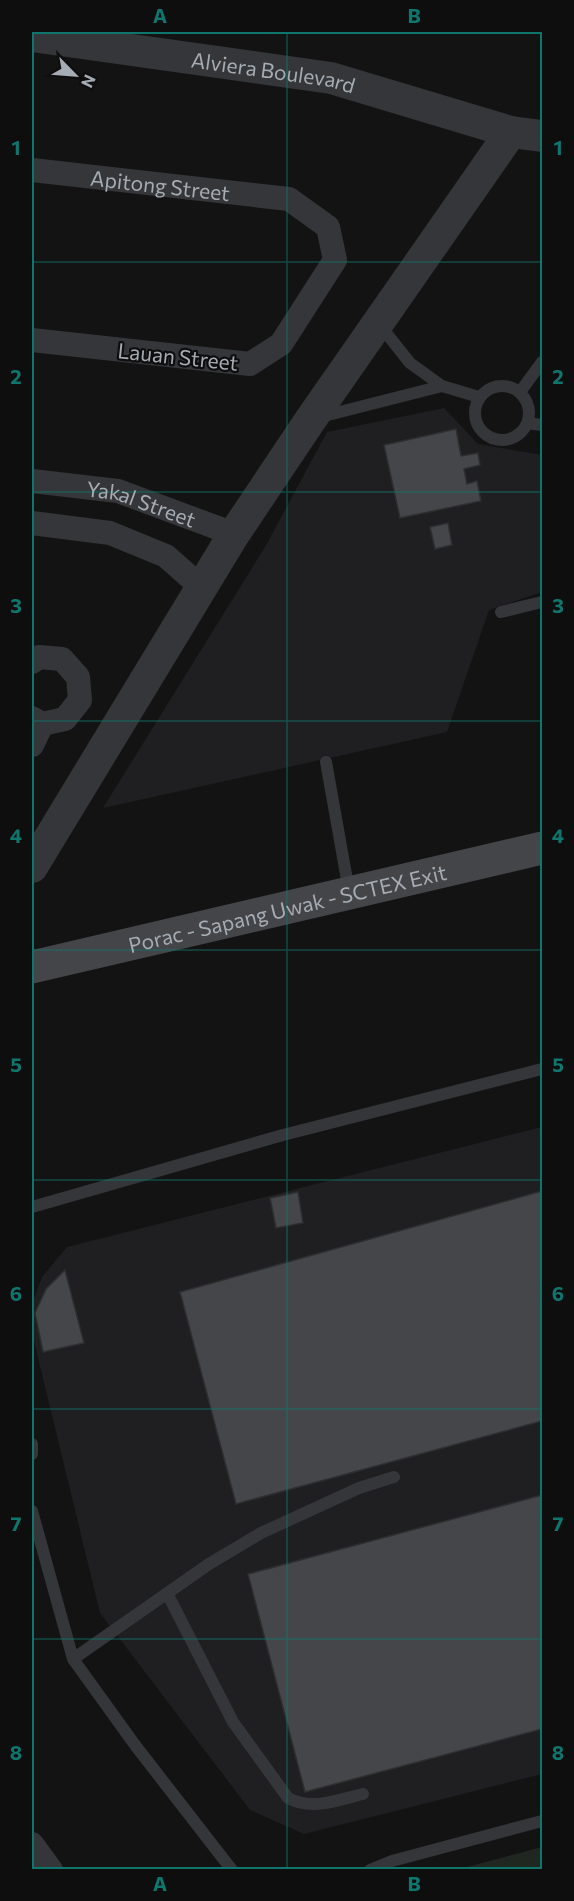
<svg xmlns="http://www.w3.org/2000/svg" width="574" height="1901" font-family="Commissioner,sans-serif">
	<rect width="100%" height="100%" fill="#131314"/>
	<path fill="#1f1f21" d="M 444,408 L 478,444 L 542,455 L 542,592 L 489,610 L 447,732 L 103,808 L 265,547 L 327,432 Z
		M 542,1127 L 542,1774 L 304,1834 L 250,1810 L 100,1613 L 32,1333 L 32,1304 L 42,1277 L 67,1247 Z"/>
	<path fill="#202620" d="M 542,1847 L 542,1869 L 460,1869 Z"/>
	<path fill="#454649" stroke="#2d2e30" stroke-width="1.5" d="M 456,429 L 461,456 L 478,453 L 480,465 L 464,469 L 467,484 L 477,481 L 481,501 L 400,518 L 384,445 Z
		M 448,523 L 452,545 L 435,549 L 430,527 Z
		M 542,1191 L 542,1421 L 236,1504 L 180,1292 Z
		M 298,1192 L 303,1223 L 276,1228 L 270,1198 Z
		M 65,1270 L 84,1343 L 43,1352 L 35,1313 L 46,1289 Z
		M 542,1495 L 542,1729 L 305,1792 L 248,1574 Z"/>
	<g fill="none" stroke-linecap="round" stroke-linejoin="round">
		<path stroke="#343639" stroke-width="12" d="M 379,324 L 410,363 L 442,386 L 479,397
			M475 413a27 27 0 1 1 54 0a27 27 0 1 1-54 0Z
			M 520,392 L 542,362
			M 320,417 L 442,386
			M 527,423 L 542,425
			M 501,612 L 542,602
			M 326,762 L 349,891
			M 32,1207 L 283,1135 L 542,1069
			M 32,1444 L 32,1454
			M 32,1511 L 73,1659 L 135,1745 L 232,1870
			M 167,1593 L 233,1722 L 288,1798 C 312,1811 337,1800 363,1794
			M 73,1659 L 209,1564 L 261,1533 L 359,1488 L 394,1477
			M 370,1870 L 392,1861 L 542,1821"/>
		<g stroke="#343639" stroke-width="24">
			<path id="s1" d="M 32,170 L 289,199 L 328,227 L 335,260 L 281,344 L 250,364 L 32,340"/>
			<path id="s2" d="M 32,481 L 118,491 L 234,534"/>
			<path d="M 32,523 L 110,533 L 166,556 L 201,587"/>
			<path d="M 32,662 L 39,657 L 62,659 L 78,677 L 80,700 L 65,719 L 42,724 L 32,718"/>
			<path d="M 32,745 L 42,724"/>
			<path d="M 32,1844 L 51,1870"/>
		</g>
		<g stroke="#343639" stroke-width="32">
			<path id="s3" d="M 32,36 L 331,78 L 511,132 L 542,136"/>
			<path d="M 32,867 L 234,534 L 311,419 L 511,132"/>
		</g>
		<path stroke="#434549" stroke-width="33" id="s4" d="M 32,967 L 542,848"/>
	</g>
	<path fill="none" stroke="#0f766e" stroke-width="1.5" stroke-opacity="0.55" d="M 287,32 L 287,1870M 32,262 L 542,262M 32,492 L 542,492M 32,721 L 542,721M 32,950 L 542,950M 32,1180 L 542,1180M 32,1409 L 542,1409M 32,1639 L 542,1639"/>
	<g text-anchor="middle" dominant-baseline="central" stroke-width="4.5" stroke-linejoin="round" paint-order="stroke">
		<g font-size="21" fill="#a6acb3" stroke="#0e0e0f">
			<text stroke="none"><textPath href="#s3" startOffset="244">Alviera Boulevard</textPath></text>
			<text stroke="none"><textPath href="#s1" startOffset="129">Apitong Street</textPath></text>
			<text transform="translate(178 356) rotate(6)">Lauan Street</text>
			<text stroke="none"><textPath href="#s2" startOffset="112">Yakal Street</textPath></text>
			<text stroke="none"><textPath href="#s4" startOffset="262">Porac - Sapang Uwak - SCTEX Exit</textPath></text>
		</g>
	</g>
	<rect width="574" height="1901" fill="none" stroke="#0e0e0f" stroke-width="66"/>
	<g transform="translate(75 75) rotate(115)" stroke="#0e0e0f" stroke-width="4.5" paint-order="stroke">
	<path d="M0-4.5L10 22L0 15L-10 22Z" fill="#a6acb3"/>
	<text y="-9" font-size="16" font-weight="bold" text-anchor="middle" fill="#a6acb3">N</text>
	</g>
	<rect x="33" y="33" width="508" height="1835" fill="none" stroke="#0f766e" stroke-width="2"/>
	<g font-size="20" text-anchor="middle" font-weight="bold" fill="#0f766e">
		<text x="160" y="23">A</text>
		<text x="414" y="23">B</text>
		<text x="16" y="155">1</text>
		<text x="558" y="155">1</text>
		<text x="16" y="384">2</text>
		<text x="558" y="384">2</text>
		<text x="16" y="613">3</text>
		<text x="558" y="613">3</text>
		<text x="16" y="843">4</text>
		<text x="558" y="843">4</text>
		<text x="16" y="1072">5</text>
		<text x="558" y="1072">5</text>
		<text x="16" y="1301">6</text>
		<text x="558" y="1301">6</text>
		<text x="16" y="1531">7</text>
		<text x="558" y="1531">7</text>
		<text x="16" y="1760">8</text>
		<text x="558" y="1760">8</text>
		<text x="160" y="1891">A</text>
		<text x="414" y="1891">B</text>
	</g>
</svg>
